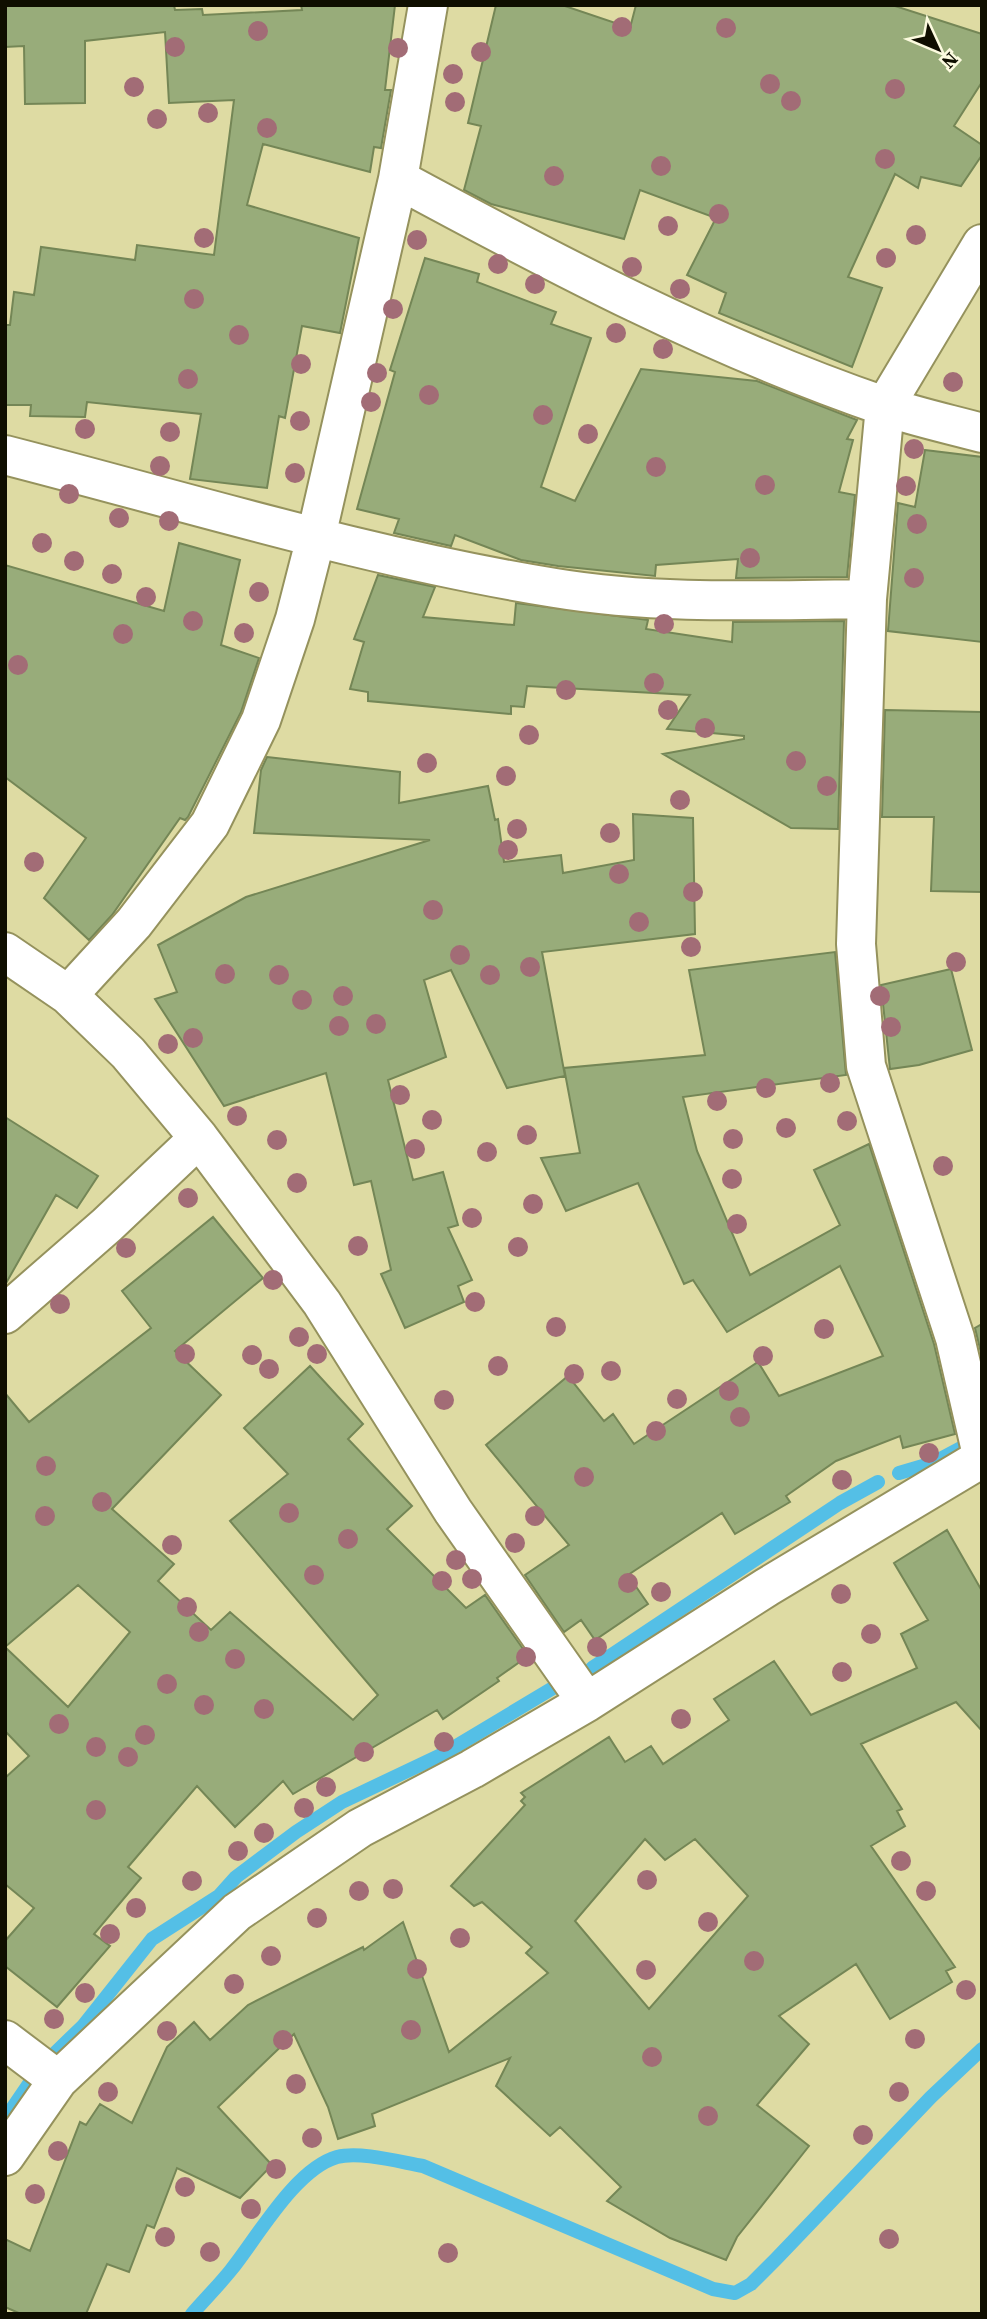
<svg xmlns="http://www.w3.org/2000/svg" width="987" height="2319" font-family="'Source Serif 4',serif">
	<rect width="100%" height="100%" fill="#dedba3"/>
	<g fill="none" stroke-linecap="round" stroke-linejoin="round">
		<path stroke="#54bfe6" stroke-width="14" d="M 899,1473 L 933,1463 L 978,1439
			M 592,1668 L 840,1503 L 878,1482
			M 53,2055 L 83,2026 L 152,1939 L 219,1896 L 236,1877 L 296,1832 L 342,1802 L 443,1754 L 558,1685
			M 5,2119 L 31,2081
			M 192,2314 C 205,2299 219,2285 231,2270 C 257,2238 295,2169 337,2157 C 360,2151 400,2162 423,2166 L 713,2289 L 735,2293 L 751,2284 L 776,2259 L 931,2097 L 982,2049"/>
	</g>
	<path fill="#98ac7a" stroke="#748656" stroke-width="2" fill-rule="evenodd" d="M 5,5 L 174,5 L 175,10 L 202,9 L 203,15 L 302,10 L 301,5 L 395,5 L 385,90 L 391,90 L 381,148 L 374,147 L 370,172 L 263,144 L 247,205 L 359,238 L 340,333 L 302,326 L 285,418 L 279,416 L 267,488 L 190,479 L 201,414 L 87,402 L 85,417 L 30,416 L 31,405 L 5,405 L 5,325 L 10,325 L 14,292 L 34,295 L 41,247 L 135,260 L 137,245 L 214,255 L 234,100 L 169,103 L 165,32 L 85,41 L 85,103 L 25,104 L 24,46 L 5,47 Z
		M 496,5 L 562,5 L 630,28 L 636,5 L 892,5 L 982,34 L 982,82 L 954,126 L 982,145 L 982,155 L 961,186 L 921,177 L 918,188 L 895,174 L 848,277 L 882,288 L 852,367 L 719,313 L 726,293 L 687,275 L 716,218 L 640,190 L 624,239 L 491,204 L 464,190 L 481,126 L 468,123 Z
		M 425,258 L 479,274 L 477,282 L 556,312 L 551,324 L 591,338 L 541,487 L 575,501 L 641,369 L 757,381 L 857,420 L 847,439 L 853,440 L 839,492 L 855,495 L 847,577 L 736,578 L 738,559 L 656,565 L 655,576 L 558,566 L 521,560 L 455,535 L 451,546 L 394,533 L 399,519 L 357,509 L 395,372 L 390,370 Z
		M 925,450 L 982,457 L 982,642 L 888,631 L 898,503 L 915,507 Z
		M 179,543 L 240,560 L 221,645 L 259,658 L 241,712 L 188,817 L 185,820 L 180,818 L 112,915 L 89,940 L 44,898 L 86,838 L 5,777 L 5,565 L 164,611 Z
		M 378,575 L 435,587 L 423,617 L 514,625 L 516,603 L 648,620 L 646,629 L 732,642 L 733,622 L 844,621 L 838,829 L 791,828 L 663,754 L 744,739 L 744,736 L 667,729 L 690,695 L 527,686 L 524,707 L 511,706 L 511,714 L 368,701 L 368,692 L 350,689 L 364,642 L 354,639 Z
		M 885,710 L 982,712 L 982,892 L 931,891 L 934,817 L 882,817 Z
		M 267,757 L 400,772 L 399,803 L 488,786 L 495,820 L 498,819 L 504,862 L 561,855 L 563,873 L 634,860 L 633,814 L 693,818 L 695,934 L 542,952 L 565,1076 L 507,1088 L 451,970 L 424,980 L 446,1057 L 388,1080 L 413,1180 L 443,1172 L 458,1225 L 448,1228 L 472,1280 L 458,1286 L 464,1302 L 405,1328 L 381,1274 L 391,1270 L 371,1181 L 354,1185 L 326,1073 L 224,1106 L 155,999 L 177,992 L 158,945 L 246,897 L 430,840 L 254,833 L 261,770 Z
		M 835,952 L 846,1075 L 683,1097 L 697,1151 L 750,1275 L 840,1225 L 814,1170 L 869,1144 L 934,1344 L 955,1434 L 903,1448 L 900,1436 L 836,1461 L 786,1496 L 790,1502 L 735,1534 L 722,1513 L 628,1575 L 648,1604 L 595,1640 L 581,1620 L 564,1632 L 525,1575 L 569,1545 L 486,1445 L 568,1376 L 604,1421 L 613,1414 L 634,1444 L 758,1362 L 779,1396 L 883,1356 L 840,1266 L 727,1332 L 693,1280 L 684,1284 L 638,1183 L 566,1211 L 541,1158 L 580,1153 L 564,1068 L 705,1055 L 689,970 Z
		M 951,969 L 972,1050 L 919,1065 L 890,1069 L 881,985 Z
		M 5,1117 L 98,1176 L 77,1208 L 56,1195 L 5,1285 Z
		M 213,1217 L 263,1278 L 175,1351 L 221,1395 L 112,1509 L 174,1564 L 158,1581 L 211,1630 L 230,1612 L 353,1720 L 378,1695 L 230,1521 L 288,1474 L 244,1428 L 310,1366 L 363,1424 L 348,1439 L 412,1506 L 387,1529 L 466,1608 L 485,1595 L 528,1656 L 497,1678 L 499,1681 L 443,1719 L 437,1710 L 293,1794 L 283,1781 L 235,1827 L 197,1786 L 128,1867 L 141,1878 L 94,1934 L 110,1946 L 57,2007 L 5,1966 L 5,1941 L 34,1908 L 5,1884 L 5,1778 L 29,1756 L 5,1731 L 5,1393 L 29,1422 L 151,1328 L 122,1291 ZM 78,1585 L 130,1632 L 68,1707 L 5,1647 Z
		M 982,1324 L 982,1357 L 975,1328 Z
		M 947,1530 L 982,1591 L 982,1731 L 956,1702 L 861,1744 L 902,1809 L 897,1811 L 905,1826 L 871,1846 L 955,1967 L 946,1971 L 952,1982 L 890,2019 L 856,1964 L 779,2016 L 809,2044 L 757,2105 L 809,2146 L 737,2237 L 726,2260 L 670,2238 L 607,2201 L 621,2187 L 560,2127 L 550,2136 L 496,2086 L 510,2058 L 372,2114 L 375,2126 L 338,2139 L 328,2107 L 294,2034 L 218,2107 L 272,2165 L 240,2198 L 177,2168 L 154,2228 L 147,2225 L 129,2272 L 107,2264 L 86,2314 L 21,2314 L 5,2307 L 5,2239 L 30,2251 L 80,2122 L 86,2125 L 100,2104 L 132,2123 L 167,2047 L 194,2022 L 210,2040 L 248,2005 L 363,1947 L 364,1950 L 403,1922 L 449,2052 L 548,1973 L 526,1953 L 532,1947 L 482,1902 L 474,1906 L 451,1886 L 525,1805 L 521,1801 L 525,1797 L 521,1793 L 609,1737 L 625,1762 L 651,1746 L 663,1764 L 729,1720 L 714,1699 L 774,1661 L 811,1715 L 917,1668 L 901,1634 L 928,1620 L 894,1563 ZM 645,1839 L 665,1860 L 695,1839 L 748,1896 L 649,2009 L 575,1921 Z"/>
	<g fill="none" stroke-linecap="round" stroke-linejoin="round">
		<g stroke="#95925d" stroke-width="42">
			<path id="minor" d="M 398,179 C 555,264 714,348 884,406 C 916,417 949,424 982,433
				M 982,244 L 885,406 L 867,599 L 856,944 L 866,1066 L 955,1338 L 982,1455
				M 5,455 C 188,502 369,558 555,588 C 658,605 764,600 867,599
				M 5,952 L 68,995 L 128,1053 L 199,1138 L 322,1303 L 453,1511 L 587,1702
				M 68,995 L 134,923 L 210,824 L 261,720 L 295,619 L 316,537 L 398,179 L 428,5
				M 5,1314 L 107,1225 L 199,1138
				M 5,2040 L 58,2080
				M 5,2156 L 58,2080 L 237,1912 L 360,1828 L 472,1769 L 587,1702 L 767,1587 L 982,1458"/>
		</g>
		<use href="#minor" stroke="#fff" stroke-width="38"/>
	</g>
	<g fill="#a26c76">
		<circle cx="622" cy="27" r="10"/>
		<circle cx="726" cy="28" r="10"/>
		<circle cx="258" cy="31" r="10"/>
		<circle cx="175" cy="47" r="10"/>
		<circle cx="398" cy="48" r="10"/>
		<circle cx="481" cy="52" r="10"/>
		<circle cx="453" cy="74" r="10"/>
		<circle cx="770" cy="84" r="10"/>
		<circle cx="134" cy="87" r="10"/>
		<circle cx="895" cy="89" r="10"/>
		<circle cx="791" cy="101" r="10"/>
		<circle cx="455" cy="102" r="10"/>
		<circle cx="208" cy="113" r="10"/>
		<circle cx="157" cy="119" r="10"/>
		<circle cx="267" cy="128" r="10"/>
		<circle cx="885" cy="159" r="10"/>
		<circle cx="661" cy="166" r="10"/>
		<circle cx="554" cy="176" r="10"/>
		<circle cx="719" cy="214" r="10"/>
		<circle cx="668" cy="226" r="10"/>
		<circle cx="916" cy="235" r="10"/>
		<circle cx="204" cy="238" r="10"/>
		<circle cx="417" cy="240" r="10"/>
		<circle cx="886" cy="258" r="10"/>
		<circle cx="498" cy="264" r="10"/>
		<circle cx="632" cy="267" r="10"/>
		<circle cx="535" cy="284" r="10"/>
		<circle cx="680" cy="289" r="10"/>
		<circle cx="194" cy="299" r="10"/>
		<circle cx="393" cy="309" r="10"/>
		<circle cx="616" cy="333" r="10"/>
		<circle cx="239" cy="335" r="10"/>
		<circle cx="663" cy="349" r="10"/>
		<circle cx="301" cy="364" r="10"/>
		<circle cx="377" cy="373" r="10"/>
		<circle cx="188" cy="379" r="10"/>
		<circle cx="953" cy="382" r="10"/>
		<circle cx="429" cy="395" r="10"/>
		<circle cx="371" cy="402" r="10"/>
		<circle cx="543" cy="415" r="10"/>
		<circle cx="300" cy="421" r="10"/>
		<circle cx="85" cy="429" r="10"/>
		<circle cx="170" cy="432" r="10"/>
		<circle cx="588" cy="434" r="10"/>
		<circle cx="914" cy="449" r="10"/>
		<circle cx="160" cy="466" r="10"/>
		<circle cx="656" cy="467" r="10"/>
		<circle cx="295" cy="473" r="10"/>
		<circle cx="765" cy="485" r="10"/>
		<circle cx="906" cy="486" r="10"/>
		<circle cx="69" cy="494" r="10"/>
		<circle cx="119" cy="518" r="10"/>
		<circle cx="169" cy="521" r="10"/>
		<circle cx="917" cy="524" r="10"/>
		<circle cx="42" cy="543" r="10"/>
		<circle cx="750" cy="558" r="10"/>
		<circle cx="74" cy="561" r="10"/>
		<circle cx="112" cy="574" r="10"/>
		<circle cx="914" cy="578" r="10"/>
		<circle cx="259" cy="592" r="10"/>
		<circle cx="146" cy="597" r="10"/>
		<circle cx="193" cy="621" r="10"/>
		<circle cx="664" cy="624" r="10"/>
		<circle cx="244" cy="633" r="10"/>
		<circle cx="123" cy="634" r="10"/>
		<circle cx="18" cy="665" r="10"/>
		<circle cx="654" cy="683" r="10"/>
		<circle cx="566" cy="690" r="10"/>
		<circle cx="668" cy="710" r="10"/>
		<circle cx="705" cy="728" r="10"/>
		<circle cx="529" cy="735" r="10"/>
		<circle cx="796" cy="761" r="10"/>
		<circle cx="427" cy="763" r="10"/>
		<circle cx="506" cy="776" r="10"/>
		<circle cx="827" cy="786" r="10"/>
		<circle cx="680" cy="800" r="10"/>
		<circle cx="517" cy="829" r="10"/>
		<circle cx="610" cy="833" r="10"/>
		<circle cx="508" cy="850" r="10"/>
		<circle cx="34" cy="862" r="10"/>
		<circle cx="619" cy="874" r="10"/>
		<circle cx="693" cy="892" r="10"/>
		<circle cx="433" cy="910" r="10"/>
		<circle cx="639" cy="922" r="10"/>
		<circle cx="691" cy="947" r="10"/>
		<circle cx="460" cy="955" r="10"/>
		<circle cx="956" cy="962" r="10"/>
		<circle cx="530" cy="967" r="10"/>
		<circle cx="225" cy="974" r="10"/>
		<circle cx="279" cy="975" r="10"/>
		<circle cx="490" cy="975" r="10"/>
		<circle cx="343" cy="996" r="10"/>
		<circle cx="880" cy="996" r="10"/>
		<circle cx="302" cy="1000" r="10"/>
		<circle cx="376" cy="1024" r="10"/>
		<circle cx="339" cy="1026" r="10"/>
		<circle cx="891" cy="1027" r="10"/>
		<circle cx="193" cy="1038" r="10"/>
		<circle cx="168" cy="1044" r="10"/>
		<circle cx="830" cy="1083" r="10"/>
		<circle cx="766" cy="1088" r="10"/>
		<circle cx="400" cy="1095" r="10"/>
		<circle cx="717" cy="1101" r="10"/>
		<circle cx="237" cy="1116" r="10"/>
		<circle cx="432" cy="1120" r="10"/>
		<circle cx="847" cy="1121" r="10"/>
		<circle cx="786" cy="1128" r="10"/>
		<circle cx="527" cy="1135" r="10"/>
		<circle cx="733" cy="1139" r="10"/>
		<circle cx="277" cy="1140" r="10"/>
		<circle cx="415" cy="1149" r="10"/>
		<circle cx="487" cy="1152" r="10"/>
		<circle cx="943" cy="1166" r="10"/>
		<circle cx="732" cy="1179" r="10"/>
		<circle cx="297" cy="1183" r="10"/>
		<circle cx="188" cy="1198" r="10"/>
		<circle cx="533" cy="1204" r="10"/>
		<circle cx="472" cy="1218" r="10"/>
		<circle cx="737" cy="1224" r="10"/>
		<circle cx="358" cy="1246" r="10"/>
		<circle cx="518" cy="1247" r="10"/>
		<circle cx="126" cy="1248" r="10"/>
		<circle cx="273" cy="1280" r="10"/>
		<circle cx="475" cy="1302" r="10"/>
		<circle cx="60" cy="1304" r="10"/>
		<circle cx="556" cy="1327" r="10"/>
		<circle cx="824" cy="1329" r="10"/>
		<circle cx="299" cy="1337" r="10"/>
		<circle cx="185" cy="1354" r="10"/>
		<circle cx="317" cy="1354" r="10"/>
		<circle cx="252" cy="1355" r="10"/>
		<circle cx="763" cy="1356" r="10"/>
		<circle cx="498" cy="1366" r="10"/>
		<circle cx="269" cy="1369" r="10"/>
		<circle cx="611" cy="1371" r="10"/>
		<circle cx="574" cy="1374" r="10"/>
		<circle cx="729" cy="1391" r="10"/>
		<circle cx="677" cy="1399" r="10"/>
		<circle cx="444" cy="1400" r="10"/>
		<circle cx="740" cy="1417" r="10"/>
		<circle cx="656" cy="1431" r="10"/>
		<circle cx="929" cy="1453" r="10"/>
		<circle cx="46" cy="1466" r="10"/>
		<circle cx="584" cy="1477" r="10"/>
		<circle cx="842" cy="1480" r="10"/>
		<circle cx="102" cy="1502" r="10"/>
		<circle cx="289" cy="1513" r="10"/>
		<circle cx="45" cy="1516" r="10"/>
		<circle cx="535" cy="1516" r="10"/>
		<circle cx="348" cy="1539" r="10"/>
		<circle cx="515" cy="1543" r="10"/>
		<circle cx="172" cy="1545" r="10"/>
		<circle cx="456" cy="1560" r="10"/>
		<circle cx="314" cy="1575" r="10"/>
		<circle cx="472" cy="1579" r="10"/>
		<circle cx="442" cy="1581" r="10"/>
		<circle cx="628" cy="1583" r="10"/>
		<circle cx="661" cy="1592" r="10"/>
		<circle cx="841" cy="1594" r="10"/>
		<circle cx="187" cy="1607" r="10"/>
		<circle cx="199" cy="1632" r="10"/>
		<circle cx="871" cy="1634" r="10"/>
		<circle cx="597" cy="1647" r="10"/>
		<circle cx="526" cy="1657" r="10"/>
		<circle cx="235" cy="1659" r="10"/>
		<circle cx="842" cy="1672" r="10"/>
		<circle cx="167" cy="1684" r="10"/>
		<circle cx="204" cy="1705" r="10"/>
		<circle cx="264" cy="1709" r="10"/>
		<circle cx="681" cy="1719" r="10"/>
		<circle cx="59" cy="1724" r="10"/>
		<circle cx="145" cy="1735" r="10"/>
		<circle cx="444" cy="1742" r="10"/>
		<circle cx="96" cy="1747" r="10"/>
		<circle cx="364" cy="1752" r="10"/>
		<circle cx="128" cy="1757" r="10"/>
		<circle cx="326" cy="1787" r="10"/>
		<circle cx="304" cy="1808" r="10"/>
		<circle cx="96" cy="1810" r="10"/>
		<circle cx="264" cy="1833" r="10"/>
		<circle cx="238" cy="1851" r="10"/>
		<circle cx="901" cy="1861" r="10"/>
		<circle cx="647" cy="1880" r="10"/>
		<circle cx="192" cy="1881" r="10"/>
		<circle cx="393" cy="1889" r="10"/>
		<circle cx="359" cy="1891" r="10"/>
		<circle cx="926" cy="1891" r="10"/>
		<circle cx="136" cy="1908" r="10"/>
		<circle cx="317" cy="1918" r="10"/>
		<circle cx="708" cy="1922" r="10"/>
		<circle cx="110" cy="1934" r="10"/>
		<circle cx="460" cy="1938" r="10"/>
		<circle cx="271" cy="1956" r="10"/>
		<circle cx="754" cy="1961" r="10"/>
		<circle cx="417" cy="1969" r="10"/>
		<circle cx="646" cy="1970" r="10"/>
		<circle cx="234" cy="1984" r="10"/>
		<circle cx="966" cy="1990" r="10"/>
		<circle cx="85" cy="1993" r="10"/>
		<circle cx="54" cy="2019" r="10"/>
		<circle cx="411" cy="2030" r="10"/>
		<circle cx="167" cy="2031" r="10"/>
		<circle cx="915" cy="2039" r="10"/>
		<circle cx="283" cy="2040" r="10"/>
		<circle cx="652" cy="2057" r="10"/>
		<circle cx="296" cy="2084" r="10"/>
		<circle cx="108" cy="2092" r="10"/>
		<circle cx="899" cy="2092" r="10"/>
		<circle cx="708" cy="2116" r="10"/>
		<circle cx="863" cy="2135" r="10"/>
		<circle cx="312" cy="2138" r="10"/>
		<circle cx="58" cy="2151" r="10"/>
		<circle cx="276" cy="2169" r="10"/>
		<circle cx="185" cy="2187" r="10"/>
		<circle cx="35" cy="2194" r="10"/>
		<circle cx="251" cy="2209" r="10"/>
		<circle cx="165" cy="2237" r="10"/>
		<circle cx="889" cy="2239" r="10"/>
		<circle cx="210" cy="2252" r="10"/>
		<circle cx="448" cy="2253" r="10"/>
	</g>
	<rect width="987" height="2319" fill="none" stroke="#0f0e00" stroke-width="14"/>
	<g transform="translate(938 49) rotate(134)" stroke="#fcfbdf" stroke-width="5" paint-order="stroke">
	<path d="M0-5L12 26L0 18L-12 26Z" fill="#0f0e00"/>
	<text y="-10" font-size="19" font-weight="bold" text-anchor="middle" fill="#0f0e00">N</text>
	</g>
</svg>
